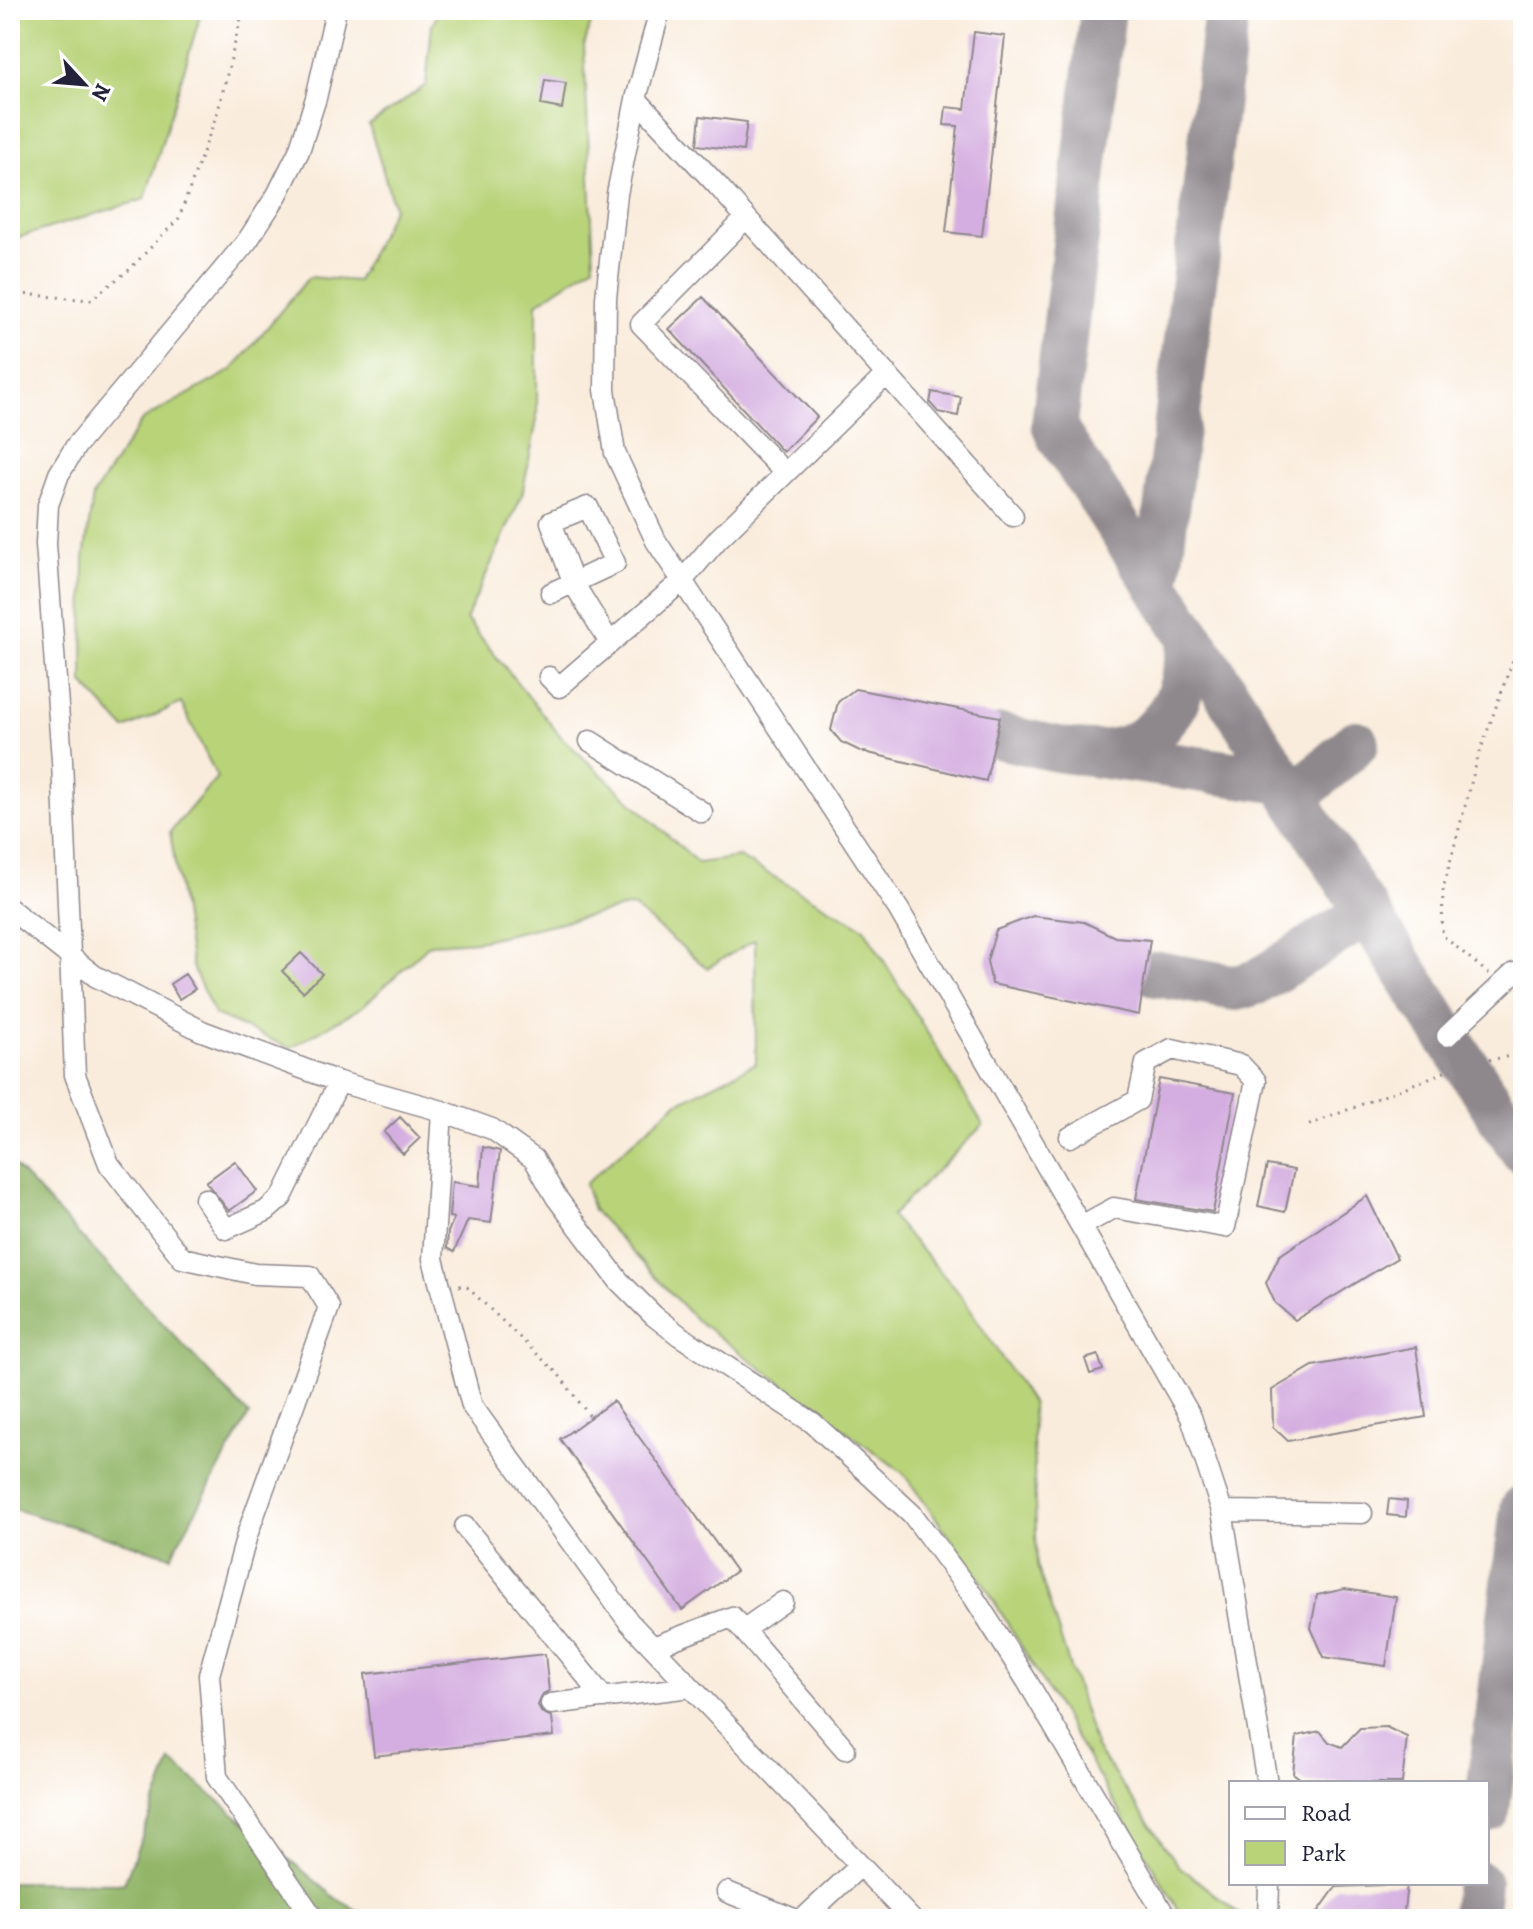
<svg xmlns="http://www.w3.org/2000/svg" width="1533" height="1929" font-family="Alegreya,serif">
	<rect width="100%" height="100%" fill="#fff"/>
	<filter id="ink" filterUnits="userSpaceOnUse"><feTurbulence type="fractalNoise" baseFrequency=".0125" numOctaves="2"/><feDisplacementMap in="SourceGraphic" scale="16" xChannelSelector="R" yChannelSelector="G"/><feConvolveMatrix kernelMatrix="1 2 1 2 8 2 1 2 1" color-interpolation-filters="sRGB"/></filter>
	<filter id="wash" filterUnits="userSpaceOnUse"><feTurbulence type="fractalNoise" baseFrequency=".006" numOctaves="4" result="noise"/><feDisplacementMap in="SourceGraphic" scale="32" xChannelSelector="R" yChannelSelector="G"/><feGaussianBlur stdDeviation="1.8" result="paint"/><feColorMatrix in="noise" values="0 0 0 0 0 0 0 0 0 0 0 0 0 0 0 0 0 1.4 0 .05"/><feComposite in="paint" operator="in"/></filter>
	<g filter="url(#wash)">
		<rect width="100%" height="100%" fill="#f9ecdc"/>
		<path fill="#b8d378" stroke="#6d7a5a" stroke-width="2" d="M 10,10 L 202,10 L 145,199 L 10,240 Z
			M 440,10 L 595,10 L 584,46 L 594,265 L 537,303 L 537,420 L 522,495 L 466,619 L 562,738 L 698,863 L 739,857 L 864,928 L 983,1125 L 891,1216 L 960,1294 L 1032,1404 L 1037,1565 L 1096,1748 L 1179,1866 L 1241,1915 L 1241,1919 L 1184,1919 L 984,1584 L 903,1473 L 695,1319 L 593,1210 L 585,1184 L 675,1104 L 756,1063 L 755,940 L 707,968 L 632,906 L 478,941 L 430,944 L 362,1007 L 290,1048 L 215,1015 L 192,967 L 170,832 L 217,777 L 181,703 L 125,729 L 83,683 L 84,558 L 93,496 L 142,420 L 232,370 L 309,277 L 357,281 L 394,207 L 369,125 L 426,85 L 432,25 Z"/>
		<path fill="#92b568" stroke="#5a6c52" stroke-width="2" d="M 10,1161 L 249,1415 L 171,1556 L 10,1508 Z
			M 171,1761 L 337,1899 L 373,1919 L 10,1919 L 10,1882 L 124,1883 Z"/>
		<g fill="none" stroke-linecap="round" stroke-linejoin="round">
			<path stroke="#8e878c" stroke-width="46" d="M 1103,10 L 1054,424 L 1059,436 L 1157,585
				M 1227,10 L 1157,585 L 1423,999 L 1523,1151
				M 1002,737 C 1068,750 1131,777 1174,705 C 1184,688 1187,660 1192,640
				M 1098,755 L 1283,781
				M 1294,798 L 1356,743
				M 1157,974 L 1236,988 L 1257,982 L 1367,913
				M 1487,1810 L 1523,1508
				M 1474,1919 L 1478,1883"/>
		</g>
		<g id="blocks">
			<path fill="#d4aee0" d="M 974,32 L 1005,36 L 982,236 L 946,232 L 958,126 L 944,125 L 946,107 L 965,109 Z
				M 545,80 L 566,83 L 562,109 L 541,105 Z
				M 700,116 L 747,122 L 743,151 L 697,145 Z
				M 703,297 L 817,417 L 783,452 L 669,329 Z
				M 932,392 L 961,397 L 958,416 L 938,412 L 930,403 Z
				M 855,689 L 1000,717 L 986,781 L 860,751 L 841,742 L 831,730 L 838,702 Z
				M 1033,916 L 1084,922 L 1115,937 L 1150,940 L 1139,1015 L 992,984 L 987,961 L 996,930 Z
				M 301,953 L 322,974 L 303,992 L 282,971 Z
				M 185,974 L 195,989 L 179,999 L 170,984 Z
				M 1159,1079 L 1235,1093 L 1213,1212 L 1136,1199 Z
				M 400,1117 L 420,1138 L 403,1154 L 384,1132 Z
				M 483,1147 L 500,1151 L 491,1223 L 468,1220 L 454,1252 L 447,1248 L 448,1232 L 454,1218 L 449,1217 L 452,1182 L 480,1186 Z
				M 235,1161 L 257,1191 L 229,1211 L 206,1182 Z
				M 1267,1165 L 1294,1170 L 1285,1212 L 1258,1206 Z
				M 1367,1196 L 1397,1258 L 1295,1320 L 1275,1303 L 1266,1283 L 1279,1256 Z
				M 1416,1347 L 1426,1417 L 1288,1441 L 1273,1427 L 1272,1390 L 1313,1366 Z
				M 1098,1355 L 1103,1370 L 1090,1374 L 1085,1359 Z
				M 613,1401 L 736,1571 L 682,1610 L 560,1439 Z
				M 1389,1499 L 1407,1501 L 1406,1517 L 1387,1515 Z
				M 1345,1589 L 1396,1597 L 1386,1666 L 1324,1657 L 1311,1628 L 1317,1595 Z
				M 545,1654 L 549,1691 L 543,1694 L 538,1705 L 541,1712 L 552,1717 L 554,1736 L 374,1756 L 365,1674 Z
				M 1386,1727 L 1407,1737 L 1402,1783 L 1306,1783 L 1293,1773 L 1297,1736 L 1320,1731 L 1329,1742 L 1342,1747 L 1360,1728 Z
				M 1407,1884 L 1403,1919 L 1313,1919 L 1336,1887 Z"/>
		</g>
	</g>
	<g filter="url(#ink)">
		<use href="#blocks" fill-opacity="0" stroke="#8e878c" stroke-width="2"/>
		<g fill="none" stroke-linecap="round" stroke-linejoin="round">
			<g stroke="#8e878c" stroke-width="23">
				<path id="minor" d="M 660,10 L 636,99 L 617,194 L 606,298 L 605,390 L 615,453 L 656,541 L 899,910 L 1191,1417 L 1222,1511 L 1267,1783
					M 636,99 L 717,185 L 1013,516
					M 746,218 L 641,324 L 785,473
					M 551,593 L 615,563 L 588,507 L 551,522 L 574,584 L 610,643
					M 549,677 L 559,687 L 682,581 L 718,539 L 887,374
					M 590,741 L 702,812
					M 10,909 L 95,976 L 202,1031 L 339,1082 L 442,1111 L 492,1129 L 534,1159 L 556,1197 L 619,1281 L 654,1316 L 680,1336 L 813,1423 L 912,1514 L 973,1596 L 1027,1681 L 1167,1919
					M 1447,1036 L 1514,973 L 1523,974
					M 442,1111 L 433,1259 L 472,1406 L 629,1622 L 911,1919
					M 1070,1137 L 1138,1100 L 1146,1063 L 1172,1049 L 1241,1065 L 1256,1081 L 1225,1227 L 1114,1208 L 1081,1226
					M 205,1199 L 226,1229 L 266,1211 L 282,1197 L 339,1082
					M 1222,1511 L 1362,1513
					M 465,1527 L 604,1698
					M 743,1630 L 783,1602
					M 653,1647 L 732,1617 L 845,1749
					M 551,1704 L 691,1687
					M 727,1892 L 794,1919
					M 314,1919 L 217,1777 L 209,1675 L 247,1535 L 329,1307 L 310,1276 L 255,1274 L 182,1258 L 109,1164 L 75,1075 L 62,760 L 46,544 L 48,505 L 59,474 L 76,446 L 248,240 L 277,195 L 299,151 L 316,98 L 336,10
					M 803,1919 L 860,1866
					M 1268,1919 L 1269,1883"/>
			</g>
			<path stroke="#8e878c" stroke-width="3" stroke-dasharray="2 6" stroke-linecap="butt" d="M 10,293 L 90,300 L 129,270 L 179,218 L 218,111 L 243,10
				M 1489,974 L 1442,935 L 1443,889 L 1478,757 L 1523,632
				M 1309,1125 L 1465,1064 L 1523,1054
				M 459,1286 L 467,1287 L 559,1375 L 591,1418"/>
			<use href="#minor" stroke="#fff" stroke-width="20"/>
		</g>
	</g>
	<rect width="1533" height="1929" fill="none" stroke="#fff" stroke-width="40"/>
	<rect x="1229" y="1781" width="260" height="104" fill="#ffffff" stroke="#a7a7b1" stroke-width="2"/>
	<rect x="1245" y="1807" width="40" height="12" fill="#ffffff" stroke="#a7a7b1" stroke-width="2"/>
	<text x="1301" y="1821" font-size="24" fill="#22223b">Road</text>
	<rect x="1245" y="1841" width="40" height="24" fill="#b8d378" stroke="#a7a7b1" stroke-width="2"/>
	<text x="1301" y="1861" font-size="24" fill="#22223b">Park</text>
	<g transform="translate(84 84) rotate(116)" stroke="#ffffff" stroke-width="6" paint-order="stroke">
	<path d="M0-6L14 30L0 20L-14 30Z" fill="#22223b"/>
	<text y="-12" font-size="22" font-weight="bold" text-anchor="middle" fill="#22223b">N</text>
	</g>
</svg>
